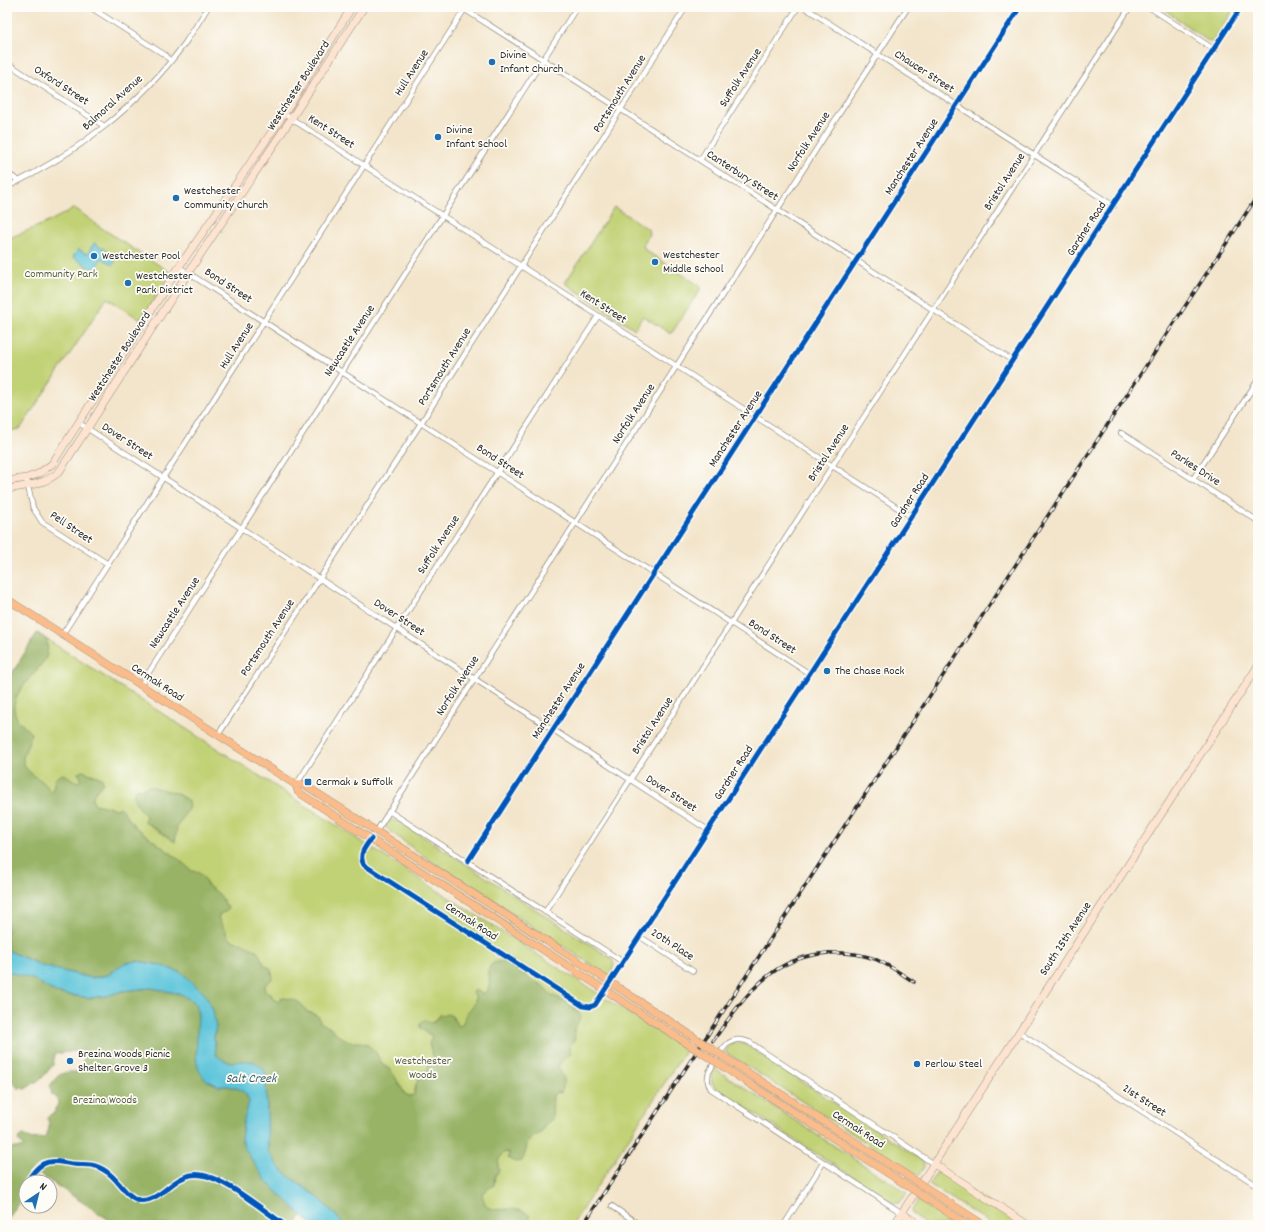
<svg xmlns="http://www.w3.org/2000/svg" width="1265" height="1232" font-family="Dekko,sans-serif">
	<rect width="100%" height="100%" fill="#fdfcf7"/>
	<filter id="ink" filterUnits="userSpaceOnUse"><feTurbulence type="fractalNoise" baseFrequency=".025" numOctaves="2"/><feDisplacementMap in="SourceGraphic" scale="8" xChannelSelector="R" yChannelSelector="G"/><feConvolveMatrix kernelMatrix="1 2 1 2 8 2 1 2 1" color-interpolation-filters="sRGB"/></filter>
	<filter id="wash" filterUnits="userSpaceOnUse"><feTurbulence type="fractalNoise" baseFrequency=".012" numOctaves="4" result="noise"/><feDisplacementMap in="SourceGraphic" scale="16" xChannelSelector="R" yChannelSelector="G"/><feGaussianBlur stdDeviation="0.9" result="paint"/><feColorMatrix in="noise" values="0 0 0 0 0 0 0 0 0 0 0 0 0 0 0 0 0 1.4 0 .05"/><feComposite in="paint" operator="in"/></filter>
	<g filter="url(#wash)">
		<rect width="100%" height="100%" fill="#f3e5cb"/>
		<path fill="#c1d174" stroke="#767e50" d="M 1161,7 L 1230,7 L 1232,12 L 1214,40 L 1211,42 L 1208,41 Z
			M 614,207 L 648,229 L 649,234 L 643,245 L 645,250 L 700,286 L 700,290 L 671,334 L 643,316 L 635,329 L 565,283 Z
			M 75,208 L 97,225 L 171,273 L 141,320 L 107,298 L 20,429 L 7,431 L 7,239 L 46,223 Z
			M 37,633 L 686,1050 L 572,1225 L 345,1225 L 214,1037 L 7,950 L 7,682 Z
			M 391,820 L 399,821 L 611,958 L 614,964 L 612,972 L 609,976 L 423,856 L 386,828 L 386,825 Z
			M 734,1043 L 739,1043 L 746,1045 L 922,1160 C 927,1166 922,1170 918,1176 L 725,1052 L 729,1046 Z
			M 714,1068 L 907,1193 C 903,1198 901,1205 893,1203 L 718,1090 C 710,1084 710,1077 714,1068 Z
			M 937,1172 L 940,1172 L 1023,1225 L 993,1225 L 929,1184 Z
			M 918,1200 L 957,1225 L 926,1225 L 912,1214 L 912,1210 Z"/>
		<path fill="#98b366" stroke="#626f48" d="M 37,633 L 46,639 C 47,644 49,651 46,657 C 38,674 6,694 16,716 C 18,722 26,728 31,733 C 30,741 22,756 23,760 C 24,775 45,778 49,790 L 52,791 C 56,781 51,778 64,774 L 77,782 L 80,781 L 81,778 L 78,773 L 83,771 L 102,778 L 103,783 L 94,794 L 92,800 L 95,804 L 117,809 L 120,807 L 135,827 L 176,857 L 192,871 L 198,872 L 204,878 L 207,885 L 219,894 L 228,908 L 227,911 L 220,914 L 218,918 L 226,931 L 226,934 L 230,939 L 239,943 L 246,944 L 253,949 L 257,950 L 265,966 L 269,967 L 272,971 L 273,978 L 264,986 L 265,991 L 271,994 L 273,999 L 279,1002 L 281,998 C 292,998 302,1001 307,1012 L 312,1013 L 319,1017 L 320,1022 L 334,1030 L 337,1035 L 351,1042 L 360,1042 L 366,1044 L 375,1051 L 383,1065 L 391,1070 L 405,1094 L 409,1096 L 414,1095 L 416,1084 L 418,1081 L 419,1073 L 427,1070 L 429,1065 L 433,1065 L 435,1062 L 429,1044 L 432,1036 L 420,1028 L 420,1023 L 425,1020 L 433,1023 L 440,1015 L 447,1014 L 452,1016 L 458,1026 L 462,1025 L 467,1013 L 474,1004 L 476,998 L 473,993 L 475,990 L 483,994 C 497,984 483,971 492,964 C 496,961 502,961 507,963 C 515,967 522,973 530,979 C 534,982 539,983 543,986 C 546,989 549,992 552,995 C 560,1000 569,1002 576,1009 C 578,1011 579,1014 581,1017 L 574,1029 C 576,1038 575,1041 569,1047 L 571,1053 L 561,1062 L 558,1067 C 564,1080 567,1077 561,1093 L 556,1092 L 553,1096 L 552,1119 L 545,1125 L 541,1133 C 522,1141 530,1145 522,1161 L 516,1162 L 508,1158 L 509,1153 L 505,1152 C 498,1158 497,1162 499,1171 L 495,1176 L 494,1185 L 482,1193 C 483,1198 484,1204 488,1207 C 495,1214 516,1203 530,1216 L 528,1225 L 345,1225 L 319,1198 L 288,1176 L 277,1166 L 268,1151 L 266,1077 L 251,1061 C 236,1063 228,1066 216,1055 L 214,1037 L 216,1026 L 182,973 L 160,965 L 137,961 L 115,968 L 108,975 L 92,978 L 42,966 L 7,950 L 7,682 Z
			M 148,786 L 176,793 L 187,800 L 189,804 L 188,809 L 177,827 L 175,842 L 144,821 L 146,816 C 139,807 129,798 137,788 L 142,789 Z
			M 7,971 L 35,980 L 56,993 L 91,998 L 107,996 L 122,991 L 151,988 L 181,994 L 195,1003 L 198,1014 L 199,1032 L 206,1080 L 219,1086 L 229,1086 L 239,1089 L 246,1094 L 249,1102 L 243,1123 L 241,1139 L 265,1180 L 302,1215 L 296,1225 L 117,1225 L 38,1173 L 32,1182 L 26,1182 L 26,1191 L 7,1221 L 7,1148 L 21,1148 L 24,1146 L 18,1141 L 19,1137 L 23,1135 L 30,1139 L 44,1138 C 49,1131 51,1126 47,1118 L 51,1114 L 56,1112 L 55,1109 L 58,1104 L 57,1098 L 52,1095 L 50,1086 C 60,1071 64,1072 81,1072 L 84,1056 L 82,1050 L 55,1054 L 53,1065 L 42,1078 L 25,1089 L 18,1088 C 8,1078 11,1076 7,1065 Z"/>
		<path fill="#5dc5da" stroke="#447882" d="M 94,243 L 117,257 L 113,265 L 102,258 L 94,270 L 73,257 L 78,249 L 87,254 Z
			M 7,950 L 42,966 L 92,978 L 108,975 L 124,963 L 137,961 L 160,965 L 182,973 L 205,994 L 213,1010 L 216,1026 L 214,1037 L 216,1055 C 230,1067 234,1060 250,1061 C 254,1061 260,1067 264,1069 L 266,1077 L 268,1151 L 278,1166 L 288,1176 L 319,1198 L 345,1225 L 312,1225 L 265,1180 L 245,1149 L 241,1139 L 243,1123 L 249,1102 L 246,1094 L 239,1089 L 229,1086 L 219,1086 L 206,1080 L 199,1071 L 196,1058 L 198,1014 L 195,1003 L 181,994 L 151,988 L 122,991 L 107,996 L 90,998 L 56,993 L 35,980 L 7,971 Z"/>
	</g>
	<g filter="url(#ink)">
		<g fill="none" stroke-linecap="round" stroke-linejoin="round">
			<g stroke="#8f887b" stroke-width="6">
				<path id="street" d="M 90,7 L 165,55 L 171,61
					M 461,7 L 1013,361
					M 804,7 L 1114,206
					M 1149,7 L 1215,50
					M 7,63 L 104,126
					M 284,114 L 912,517
					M 700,160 L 798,7
					M 7,173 L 19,181
					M 7,187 C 76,154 140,105 185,43 C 193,31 201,19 208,7
					M 179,267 L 810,674
					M 79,423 L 708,830
					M 1121,433 L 1258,521
					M 26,478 L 33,508 L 42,522 L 108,564
					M 1193,479 L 1258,380
					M 62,635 L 466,7
					M 140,686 L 577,7
					M 218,735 L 421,423 L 686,7
					M 296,785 L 598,316
					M 389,811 L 623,962
					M 376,832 L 908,7
					M 371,839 C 365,847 358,855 364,865 L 583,1006 L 590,1007 L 595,1005 L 1241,7
					M 468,861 L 1020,7
					M 545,912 L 836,460 L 1130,7
					M 639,936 L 693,971
					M 1019,1032 L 1258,1186
					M 612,1206 L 640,1225
					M 902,1213 L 711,1089 C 707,1083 707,1079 709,1072 C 719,1056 726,1032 749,1042 L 934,1164
					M 784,1225 L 823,1163"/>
			</g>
			<g stroke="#8f887b" stroke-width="8">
				<path id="secondary" d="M 7,481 L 27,478 L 38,474 L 52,464 L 179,267 L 284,114 L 352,7
					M 7,489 C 25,486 44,485 59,472 L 188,273 L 291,119 L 364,7
					M 934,1164 L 1028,1225
					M 902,1213 L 920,1225
					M 894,1225 L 1019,1032 L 1258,666"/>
			</g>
			<g stroke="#8f887b" stroke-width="8">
				<path id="primary" d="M 7,599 L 296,785 L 298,792 L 582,975
					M 296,785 L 303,784 L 587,967
					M 747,1072 L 891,1165
					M 742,1079 L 886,1172
					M 951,1204 L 984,1225
					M 946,1211 L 968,1225"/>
			</g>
			<use href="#street" stroke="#fff" stroke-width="4.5"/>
			<use href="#secondary" stroke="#fde4d1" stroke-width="7"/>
			<use href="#primary" stroke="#fabc8b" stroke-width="7"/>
			<g stroke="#2b2b2b" stroke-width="3.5">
				<path id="rail" d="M 713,1041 C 729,1018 746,993 768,976 C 797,952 840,947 875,959 C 889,965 902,974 914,982
					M 583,1225 L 1258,195"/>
			</g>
			<use href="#rail" stroke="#fdfcf7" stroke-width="2" stroke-dasharray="6" stroke-linecap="butt"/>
			<g stroke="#8f887b" stroke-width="8" stroke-linecap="butt">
				<path id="primary-bridge" d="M 587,967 L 747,1072
					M 582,975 L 742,1079
					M 891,1165 L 951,1204
					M 886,1172 L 946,1211"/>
			</g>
			<use href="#primary-bridge" stroke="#fabc8b" stroke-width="7"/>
			<g stroke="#fdfcf7" stroke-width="8">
				<path id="cycleway" d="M 371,839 C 365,847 358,855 364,865 L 583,1006 L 590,1007 L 595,1005 L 1241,7
					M 468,861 L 1020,7
					M 27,1182 C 31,1175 36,1168 43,1164 C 52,1159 63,1163 73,1164 C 79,1165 85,1164 91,1165 C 97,1166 103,1169 107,1172 C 118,1179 126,1197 139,1200 C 152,1203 164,1190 174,1183 C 182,1177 192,1173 202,1175 C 226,1179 264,1211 285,1225"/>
			</g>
			<use href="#cycleway" stroke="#0057b8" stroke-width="5"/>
		</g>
	</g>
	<g fill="#1f6fb2" stroke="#fdfcf7" stroke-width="1.5">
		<circle cx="492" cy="62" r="4"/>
		<circle cx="438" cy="137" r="4"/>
		<circle cx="176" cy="198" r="4"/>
		<circle cx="94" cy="256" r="4"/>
		<circle cx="655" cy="262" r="4"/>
		<circle cx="128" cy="283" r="4"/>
		<circle cx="827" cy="671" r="4"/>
		<rect x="304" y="778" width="8" height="8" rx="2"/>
		<circle cx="70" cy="1061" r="4"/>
		<circle cx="917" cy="1064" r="4"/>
	</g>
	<g text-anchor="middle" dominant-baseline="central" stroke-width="3.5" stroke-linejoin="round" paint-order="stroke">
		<g font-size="12" fill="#2b2b2b" stroke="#fdfcf7" text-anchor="start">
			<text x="500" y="55">Divine<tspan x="500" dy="14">Infant Church</tspan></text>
			<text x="446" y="130">Divine<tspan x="446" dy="14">Infant School</tspan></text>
			<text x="184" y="191">Westchester<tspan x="184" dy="14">Community Church</tspan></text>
			<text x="663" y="255">Westchester<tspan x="663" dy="14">Middle School</tspan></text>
			<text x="102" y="256">Westchester Pool</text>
			<text x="136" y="276">Westchester<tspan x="136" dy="14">Park District</tspan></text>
			<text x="835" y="671">The Chase Rock</text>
			<text x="316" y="782">Cermak &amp; Suffolk</text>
			<text x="78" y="1054">Brezina Woods Picnic<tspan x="78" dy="14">Shelter Grove 3</tspan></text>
			<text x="925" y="1064">Perlow Steel</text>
		</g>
		<g font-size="12" fill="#2b2b2b" stroke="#fdfcf7">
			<text transform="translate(924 72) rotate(33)">Chaucer Street</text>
			<text transform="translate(412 73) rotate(-57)">Hull Avenue</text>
			<text transform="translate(741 78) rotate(-57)">Suffolk Avenue</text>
			<text transform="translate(61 86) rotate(33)">Oxford Street</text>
			<text transform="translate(299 86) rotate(-57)">Westchester Boulevard</text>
			<text transform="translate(620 94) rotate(-58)">Portsmouth Avenue</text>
			<text transform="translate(113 103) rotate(-42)">Balmoral Avenue</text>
			<text transform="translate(331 132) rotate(33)">Kent Street</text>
			<text transform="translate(809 142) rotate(-57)">Norfolk Avenue</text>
			<text transform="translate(912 157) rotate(-57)">Manchester Avenue</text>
			<text transform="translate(742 176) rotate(33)">Canterbury Street</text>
			<text transform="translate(1005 182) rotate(-57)">Bristol Avenue</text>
			<text transform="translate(1087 229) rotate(-57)">Gardner Road</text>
			<text transform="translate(228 286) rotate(33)">Bond Street</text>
			<text transform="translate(603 307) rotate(33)">Kent Street</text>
			<text transform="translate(350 341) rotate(-57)">Newcastle Avenue</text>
			<text transform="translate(237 346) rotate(-57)">Hull Avenue</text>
			<text transform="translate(120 357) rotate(-57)">Westchester Boulevard</text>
			<text transform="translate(445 367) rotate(-58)">Portsmouth Avenue</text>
			<text transform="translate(634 414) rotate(-57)">Norfolk Avenue</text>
			<text transform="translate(736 429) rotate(-57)">Manchester Avenue</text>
			<text transform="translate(127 442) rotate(33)">Dover Street</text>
			<text transform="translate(829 453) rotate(-57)">Bristol Avenue</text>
			<text transform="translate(500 462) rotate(33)">Bond Street</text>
			<text transform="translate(1195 468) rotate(33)">Parkes Drive</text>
			<text transform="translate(910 501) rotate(-57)">Gardner Road</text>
			<text transform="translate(71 528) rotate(34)">Pell Street</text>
			<text transform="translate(439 545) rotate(-57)">Suffolk Avenue</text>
			<text transform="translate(175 613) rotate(-57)">Newcastle Avenue</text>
			<text transform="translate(399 618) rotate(33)">Dover Street</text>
			<text transform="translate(772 637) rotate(33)">Bond Street</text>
			<text transform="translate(268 638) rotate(-57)">Portsmouth Avenue</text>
			<text transform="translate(157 683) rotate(33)">Cermak Road</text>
			<text transform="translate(458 686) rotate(-57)">Norfolk Avenue</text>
			<text transform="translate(559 701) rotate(-57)">Manchester Avenue</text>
			<text transform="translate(653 726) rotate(-57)">Bristol Avenue</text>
			<text transform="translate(734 773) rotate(-57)">Gardner Road</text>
			<text transform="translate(671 794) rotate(33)">Dover Street</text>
			<text transform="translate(471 922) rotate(33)">Cermak Road</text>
			<text transform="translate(1066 939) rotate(-57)">South 25th Avenue</text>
			<text transform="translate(672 945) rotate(33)">20th Place</text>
			<text transform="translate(1144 1101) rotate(33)">21st Street</text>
			<text transform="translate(858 1130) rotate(33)">Cermak Road</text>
		</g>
		<g font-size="12" fill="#585d41" stroke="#fdfcf7">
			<text x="61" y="274">Community Park</text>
			<text x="423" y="1061">Westchester<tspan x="423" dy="14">Woods</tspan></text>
			<text x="105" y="1100">Brezina Woods</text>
		</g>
		<g font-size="13" font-style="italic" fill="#3c6168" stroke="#fdfcf7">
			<text x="251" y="1079">Salt Creek</text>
		</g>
	</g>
	<rect width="1265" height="1232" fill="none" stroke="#fdfcf7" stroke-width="24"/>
	<g transform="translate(38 1194) rotate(35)"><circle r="19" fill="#fdfcf7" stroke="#a9a8a5"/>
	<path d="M0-3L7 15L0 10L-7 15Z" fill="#1f6fb2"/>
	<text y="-6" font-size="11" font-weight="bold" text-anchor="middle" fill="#2b2b2b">N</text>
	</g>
</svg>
